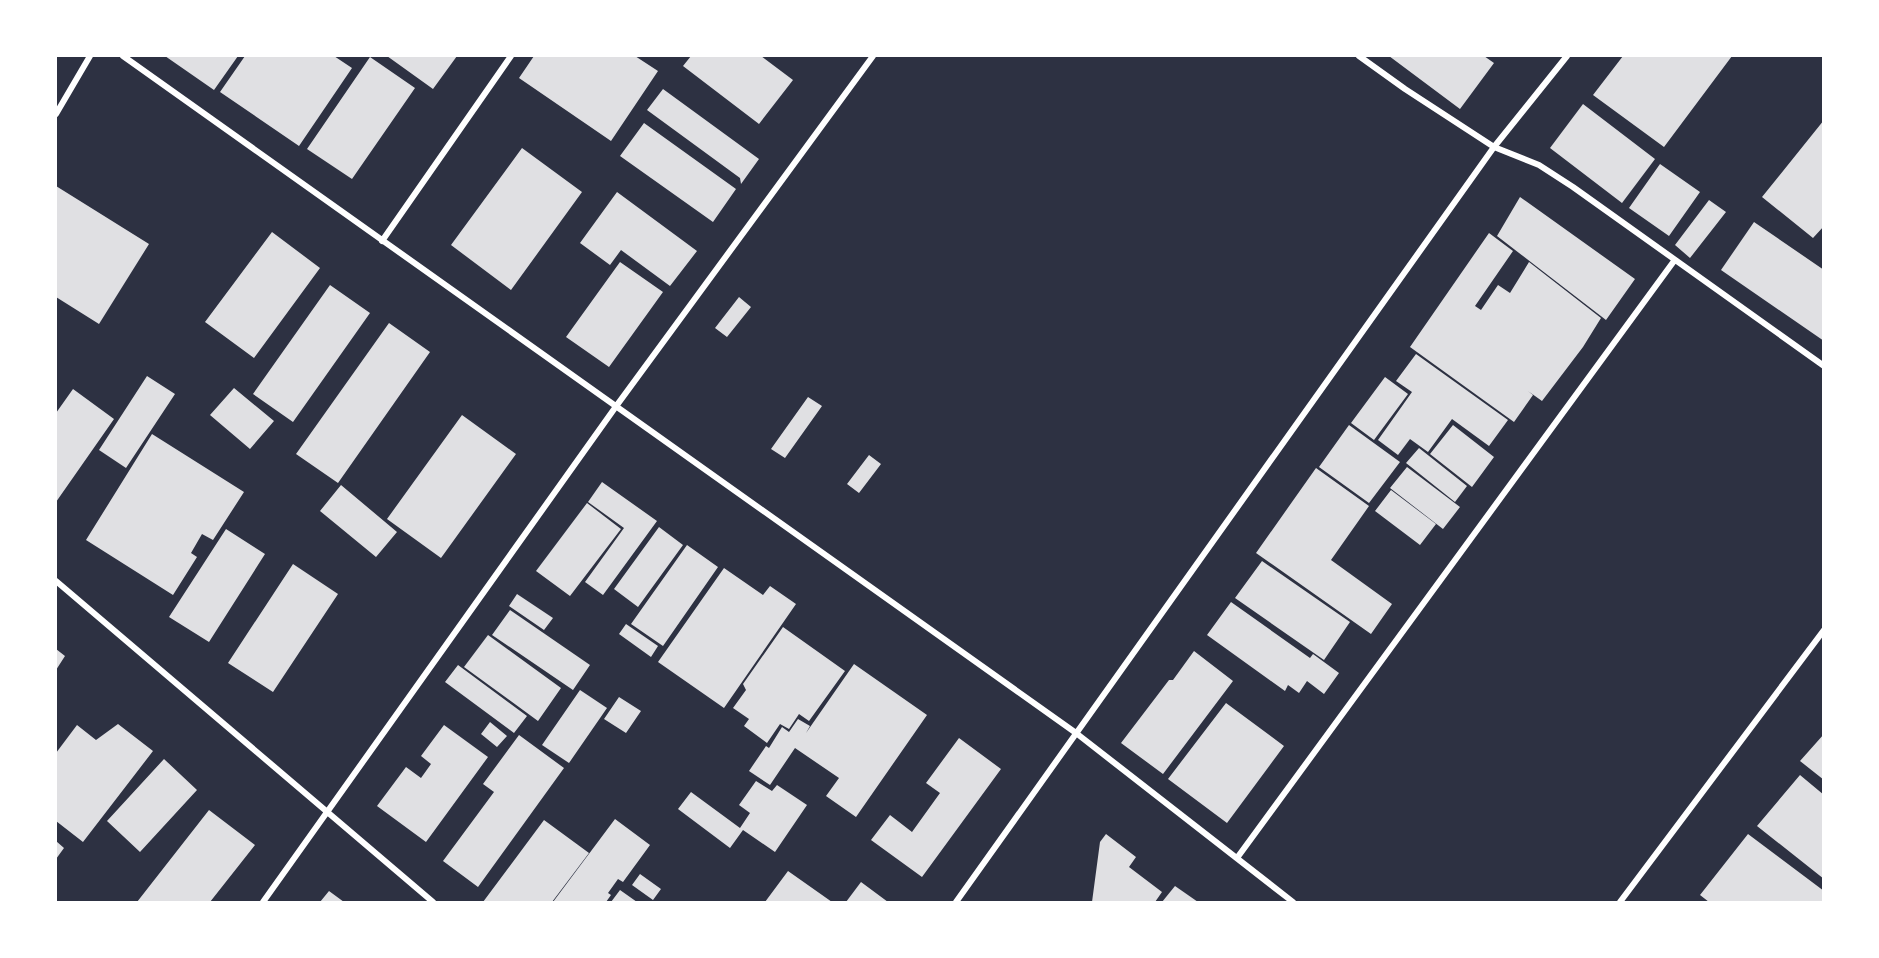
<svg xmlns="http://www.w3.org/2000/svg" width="1879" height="958" font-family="Rubik,sans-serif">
	<rect width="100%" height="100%" fill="#2d3142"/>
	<path fill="#e0e0e3" d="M 165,56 L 238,56 L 214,90 Z
		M 245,56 L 334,56 L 352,68 L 299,146 L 220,92 Z
		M 387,56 L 457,56 L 433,89 Z
		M 534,56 L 635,56 L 658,71 L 611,141 L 519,78 Z
		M 691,56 L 761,56 L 793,80 L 759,124 L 683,66 Z
		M 1389,56 L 1484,56 L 1494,63 L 1460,109 Z
		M 1623,56 L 1732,56 L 1664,147 L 1593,95 Z
		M 370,57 L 415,88 L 352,179 L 307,149 Z
		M 663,89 L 759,159 L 741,184 L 740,178 L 647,110 Z
		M 1583,104 L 1655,159 L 1622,203 L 1550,148 Z
		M 1824,120 L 1824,226 L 1813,238 L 1762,197 Z
		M 644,123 L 736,189 L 713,222 L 620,156 Z
		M 522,148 L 582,192 L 511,290 L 451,245 Z
		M 1660,164 L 1700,192 L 1669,236 L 1629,208 Z
		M 56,186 L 149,244 L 99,324 L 56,297 Z
		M 617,192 L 697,251 L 670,286 L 621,250 L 610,265 L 580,243 Z
		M 1520,197 L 1635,279 L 1606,320 L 1497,236 Z
		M 1709,200 L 1726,212 L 1690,258 L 1675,245 Z
		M 1754,222 L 1824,270 L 1824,341 L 1721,270 Z
		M 272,232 L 320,268 L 254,358 L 205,322 Z
		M 1489,233 L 1513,251 L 1475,306 L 1481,310 L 1498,285 L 1510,293 L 1529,262 L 1601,318 L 1583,347 L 1542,401 L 1528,391 L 1533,395 L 1514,422 L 1410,347 Z
		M 620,262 L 663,292 L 609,367 L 566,337 Z
		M 330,285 L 370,313 L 293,422 L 253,394 Z
		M 739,297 L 751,307 L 727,337 L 715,328 Z
		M 389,323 L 430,352 L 338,483 L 296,454 Z
		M 1416,354 L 1508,420 L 1489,446 L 1452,419 L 1428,452 L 1410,439 L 1398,455 L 1378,440 L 1412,392 L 1396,381 Z
		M 147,376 L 175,394 L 126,468 L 99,450 Z
		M 1385,377 L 1408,394 L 1374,440 L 1351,423 Z
		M 234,388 L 274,421 L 250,449 L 210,415 Z
		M 73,389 L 114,419 L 56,502 L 56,413 Z
		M 808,397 L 822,406 L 785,458 L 771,449 Z
		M 462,415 L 516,454 L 441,558 L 387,519 Z
		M 1349,425 L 1400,462 L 1369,503 L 1319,467 Z
		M 1453,425 L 1494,457 L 1472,487 L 1430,454 Z
		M 152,434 L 244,492 L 213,540 L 202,534 L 191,553 L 197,557 L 173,595 L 86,540 Z
		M 1419,448 L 1467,486 L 1455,502 L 1406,463 Z
		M 869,455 L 881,464 L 859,493 L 847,484 Z
		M 1407,467 L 1460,507 L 1443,529 L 1390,488 Z
		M 1316,468 L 1369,506 L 1331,560 L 1392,604 L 1371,634 L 1256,553 Z
		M 602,482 L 657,521 L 603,595 L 585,582 L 624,528 L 588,502 Z
		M 341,485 L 397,532 L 376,557 L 320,511 Z
		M 1391,490 L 1436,524 L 1420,545 L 1375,511 Z
		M 587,503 L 621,529 L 570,596 L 536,571 Z
		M 659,527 L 683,545 L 638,607 L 614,589 Z
		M 226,529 L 265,554 L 209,642 L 169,617 Z
		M 687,545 L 718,567 L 663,646 L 631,624 Z
		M 1262,561 L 1350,622 L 1324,660 L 1235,598 Z
		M 293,564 L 338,594 L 273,692 L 228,663 Z
		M 724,568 L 763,595 L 770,586 L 796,604 L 724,708 L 658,662 Z
		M 517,594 L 553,618 L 544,630 L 509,606 Z
		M 1231,602 L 1310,658 L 1313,654 L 1339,673 L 1324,694 L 1307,681 L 1299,693 L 1288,685 L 1285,691 L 1207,635 Z
		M 510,610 L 590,665 L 573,690 L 492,635 Z
		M 626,624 L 658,646 L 651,657 L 619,634 Z
		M 783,627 L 845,671 L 809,721 L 799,714 L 789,729 L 780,724 L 767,743 L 744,726 L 749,719 L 733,708 L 746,690 L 743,684 Z
		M 488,635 L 561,688 L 538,721 L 464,667 Z
		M 56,649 L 65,656 L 56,670 Z
		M 1194,651 L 1233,681 L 1163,774 L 1121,743 L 1169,680 L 1173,680 Z
		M 854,664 L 927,715 L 856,817 L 826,796 L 839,778 L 795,748 L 770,785 L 749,771 L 766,746 L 769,748 L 782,727 L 789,732 L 798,719 L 810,726 L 806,733 Z
		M 458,665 L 527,716 L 514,733 L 445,682 Z
		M 580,690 L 607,708 L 569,763 L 542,745 Z
		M 619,697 L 641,711 L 626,733 L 604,719 Z
		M 1226,703 L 1284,746 L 1227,823 L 1168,779 Z
		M 490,722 L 507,736 L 497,747 L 481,734 Z
		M 118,724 L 153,751 L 83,842 L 56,821 L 56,753 L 77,725 L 96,740 Z
		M 444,725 L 488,757 L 426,842 L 377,806 L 406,767 L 421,778 L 431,764 L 421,756 Z
		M 1824,734 L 1824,780 L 1800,761 Z
		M 519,735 L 564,768 L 478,887 L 443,861 L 494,792 L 483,784 Z
		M 959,738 L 1001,769 L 922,877 L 871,840 L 890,815 L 912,832 L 940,793 L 926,783 Z
		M 164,759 L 197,790 L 140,852 L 107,821 Z
		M 1800,775 L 1824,795 L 1824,879 L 1757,826 Z
		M 756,781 L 772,791 L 777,785 L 807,805 L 775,852 L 743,830 L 730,848 L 678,809 L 691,792 L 740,828 L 750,813 L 739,805 Z
		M 209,810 L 255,845 L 210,902 L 137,902 Z
		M 615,819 L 650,845 L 623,882 L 618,879 L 608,893 L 611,895 L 606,902 L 553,902 Z
		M 544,820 L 589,853 L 552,902 L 483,902 Z
		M 1106,834 L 1136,857 L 1129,867 L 1162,892 L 1155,902 L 1092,902 L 1100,842 Z
		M 1748,834 L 1824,891 L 1824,902 L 1709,902 L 1700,895 Z
		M 56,841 L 64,848 L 56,859 Z
		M 788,871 L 832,902 L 765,902 Z
		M 640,874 L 661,889 L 653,900 L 632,885 Z
		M 861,882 L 888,902 L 846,902 Z
		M 1175,886 L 1198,902 L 1162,902 Z
		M 620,890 L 637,902 L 611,902 Z
		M 329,891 L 344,902 L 320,902 Z"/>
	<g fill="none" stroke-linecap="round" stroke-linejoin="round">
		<path stroke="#fff" stroke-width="6" d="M 123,56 L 1076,733 L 1293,902
			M 1359,56 L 1405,89 L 1494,147 L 1539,165 L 1573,187 L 1824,366
			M 56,114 L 90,56
			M 382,241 L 511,56
			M 56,581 L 433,902
			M 1237,858 L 1674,261
			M 263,902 L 617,405 L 873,56
			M 956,902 L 1494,147 L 1567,56
			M 1620,902 L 1824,630"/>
	</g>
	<rect width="1879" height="958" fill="none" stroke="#ffffff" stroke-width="114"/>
</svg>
